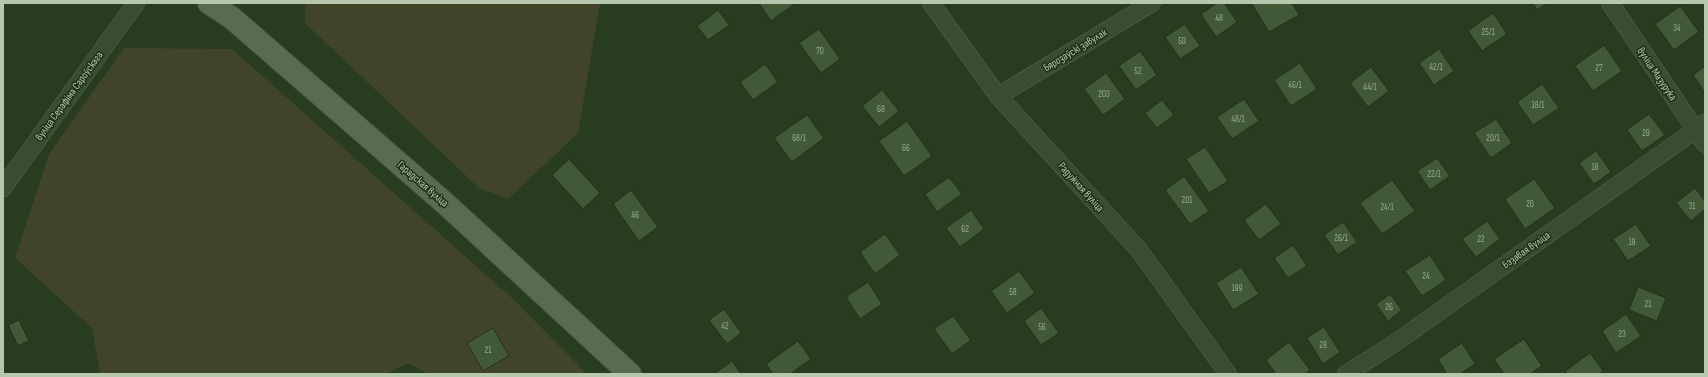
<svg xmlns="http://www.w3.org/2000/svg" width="1708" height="377" font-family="'Sofia Sans Condensed',sans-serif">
	<rect width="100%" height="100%" fill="#283c1f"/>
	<path fill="#424429" d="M 305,3 L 600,3 L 578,133 L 508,199 L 479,188 L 305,23 Z
		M 124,48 L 232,49 L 512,298 L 587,374 L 429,374 L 408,363 L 386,374 L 100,374 L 92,328 L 15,258 L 49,154 Z"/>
	<path fill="#425938" stroke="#21331a" d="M 759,3 L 792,3 L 793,5 L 771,21 Z
		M 1217,3 L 1224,3 L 1237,22 L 1216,37 L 1201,14 Z
		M 1254,3 L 1292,3 L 1299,15 L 1269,32 L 1252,4 Z
		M 1533,3 L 1547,3 L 1537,10 Z
		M 1680,6 L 1699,32 L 1674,50 L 1655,24 Z
		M 718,10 L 729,25 L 708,40 L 697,26 Z
		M 1493,13 L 1507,34 L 1482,51 L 1468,31 Z
		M 1185,24 L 1200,46 L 1180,59 L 1165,37 Z
		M 819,29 L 840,59 L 821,73 L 799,43 Z
		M 1604,45 L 1622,71 L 1593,91 L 1575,66 Z
		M 1439,49 L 1454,71 L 1434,85 L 1419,63 Z
		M 1140,51 L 1157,75 L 1136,90 L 1119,66 Z
		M 1300,63 L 1317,89 L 1291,106 L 1274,80 Z
		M 765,64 L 778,82 L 753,100 L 740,82 Z
		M 1705,66 L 1705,93 L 1693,75 Z
		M 1371,67 L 1389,91 L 1368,107 L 1350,83 Z
		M 1106,73 L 1125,99 L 1103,115 L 1084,89 Z
		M 1542,84 L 1559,108 L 1533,125 L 1517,102 Z
		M 882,90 L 899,111 L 879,127 L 862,106 Z
		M 1244,99 L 1259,121 L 1232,139 L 1217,117 Z
		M 1162,100 L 1174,115 L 1157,128 L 1145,113 Z
		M 1649,114 L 1665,135 L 1642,151 L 1627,130 Z
		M 807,115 L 824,138 L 792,162 L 774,138 Z
		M 1496,119 L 1512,143 L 1491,158 L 1474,133 Z
		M 907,121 L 932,156 L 904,176 L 879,141 Z
		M 1205,147 L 1228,181 L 1209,193 L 1186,159 Z
		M 1596,151 L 1611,172 L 1594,184 L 1579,163 Z
		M 1437,158 L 1450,176 L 1430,190 L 1417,171 Z
		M 569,159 L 600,193 L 583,209 L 552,175 Z
		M 1184,176 L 1209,211 L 1190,224 L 1165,190 Z
		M 949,177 L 962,194 L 937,212 L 925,194 Z
		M 1534,179 L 1555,208 L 1525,229 L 1505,199 Z
		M 1392,180 L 1415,211 L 1382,234 L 1360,203 Z
		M 1695,188 L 1705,201 L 1705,209 L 1691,221 L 1676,203 Z
		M 631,190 L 658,227 L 639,241 L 613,204 Z
		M 1266,204 L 1281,224 L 1259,240 L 1244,220 Z
		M 971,210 L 984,229 L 960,247 L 946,228 Z
		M 1487,221 L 1500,239 L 1476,257 L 1462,239 Z
		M 1343,222 L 1357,242 L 1338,255 L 1324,235 Z
		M 1636,224 L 1651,246 L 1628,261 L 1613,239 Z
		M 885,234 L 900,255 L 875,274 L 860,252 Z
		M 1293,245 L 1307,266 L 1288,278 L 1274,258 Z
		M 1430,255 L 1446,280 L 1422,296 L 1405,271 Z
		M 1241,267 L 1259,294 L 1233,310 L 1216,283 Z
		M 1019,271 L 1035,293 L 1007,313 L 991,291 Z
		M 868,282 L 882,304 L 860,319 L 846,297 Z
		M 1638,287 L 1666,298 L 1657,321 L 1629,310 Z
		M 1390,294 L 1402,310 L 1388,321 L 1376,304 Z
		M 1041,308 L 1059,333 L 1041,345 L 1024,321 Z
		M 724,309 L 741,333 L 727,344 L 709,320 Z
		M 1626,314 L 1641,336 L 1616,353 L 1602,331 Z
		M 953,316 L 971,340 L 952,354 L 934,329 Z
		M 19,320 L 29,341 L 18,346 L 8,325 Z
		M 1324,327 L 1340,352 L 1323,364 L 1307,338 Z
		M 493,328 L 509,356 L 483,371 L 467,343 Z
		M 1524,339 L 1542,366 L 1530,374 L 1504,374 L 1494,359 Z
		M 798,341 L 811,359 L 790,374 L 773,374 L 766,364 Z
		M 1289,342 L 1310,370 L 1305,374 L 1276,374 L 1266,360 Z
		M 1462,343 L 1475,364 L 1460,374 L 1447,374 L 1438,359 Z
		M 1590,353 L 1603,371 L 1599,374 L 1567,374 L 1565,371 Z
		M 732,361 L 741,374 L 714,374 Z"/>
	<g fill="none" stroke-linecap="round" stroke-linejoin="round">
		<g stroke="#586a51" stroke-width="18">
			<path id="minor" d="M 931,3 L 998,96 L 1139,250 L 1228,374
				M 1610,3 L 1705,144
				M 998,96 L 1152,3
				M 3,188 L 136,3
				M 1346,374 L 1395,343 L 1705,123"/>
		</g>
		<g stroke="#46583f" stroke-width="24">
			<path id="major" d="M 209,3 L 232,18 L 447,205 L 630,374"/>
		</g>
		<use href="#minor" stroke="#3a4c33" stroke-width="17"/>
		<use href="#major" stroke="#596c51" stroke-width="22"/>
	</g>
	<g text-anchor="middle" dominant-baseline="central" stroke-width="3" stroke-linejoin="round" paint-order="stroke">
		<g font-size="9" fill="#98ac90">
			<text x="1219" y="18">48</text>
			<text x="1677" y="28">34</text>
			<text x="1488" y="32">25/1</text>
			<text x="1182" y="41">50</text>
			<text x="820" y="51">70</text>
			<text x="1436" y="67">42/1</text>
			<text x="1599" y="68">27</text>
			<text x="1138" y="71">52</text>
			<text x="1295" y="85">46/1</text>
			<text x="1370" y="87">44/1</text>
			<text x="1104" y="94">203</text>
			<text x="1538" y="105">18/1</text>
			<text x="881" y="109">68</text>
			<text x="1238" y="119">48/1</text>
			<text x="1646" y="133">29</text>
			<text x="799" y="138">68/1</text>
			<text x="1493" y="138">20/1</text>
			<text x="906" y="148">66</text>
			<text x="1595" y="167">18</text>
			<text x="1434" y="174">22/1</text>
			<text x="1187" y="200">201</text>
			<text x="1530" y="204">20</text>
			<text x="1692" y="206">31</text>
			<text x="1387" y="207">24/1</text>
			<text x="635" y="215">46</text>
			<text x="965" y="229">62</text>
			<text x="1341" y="238">26/1</text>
			<text x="1481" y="239">22</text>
			<text x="1632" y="242">19</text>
			<text x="1426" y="276">24</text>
			<text x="1237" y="288">199</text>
			<text x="1013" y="292">58</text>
			<text x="1648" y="304">21</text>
			<text x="1389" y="307">26</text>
			<text x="725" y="326">42</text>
			<text x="1042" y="327">56</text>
			<text x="1622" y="334">23</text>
			<text x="1323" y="345">28</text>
			<text x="488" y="350">21</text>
		</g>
		<g font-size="11" fill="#b5c8ae" stroke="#1f3019">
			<text transform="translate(1075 50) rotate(-31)">Бярозаўскі завулак</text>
			<text transform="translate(1657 74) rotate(56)">вуліца Мазурука</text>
			<text transform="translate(69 96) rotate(-54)">вуліца Серафіма Сароўскага</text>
			<text transform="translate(423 184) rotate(41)">Гарадская вуліца</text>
			<text transform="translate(1081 187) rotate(48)">Радужная вуліца</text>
			<text transform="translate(1526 250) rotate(-35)">Бэзавая вуліца</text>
		</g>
	</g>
	<rect width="1708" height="377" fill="none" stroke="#b5c8ae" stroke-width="8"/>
</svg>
